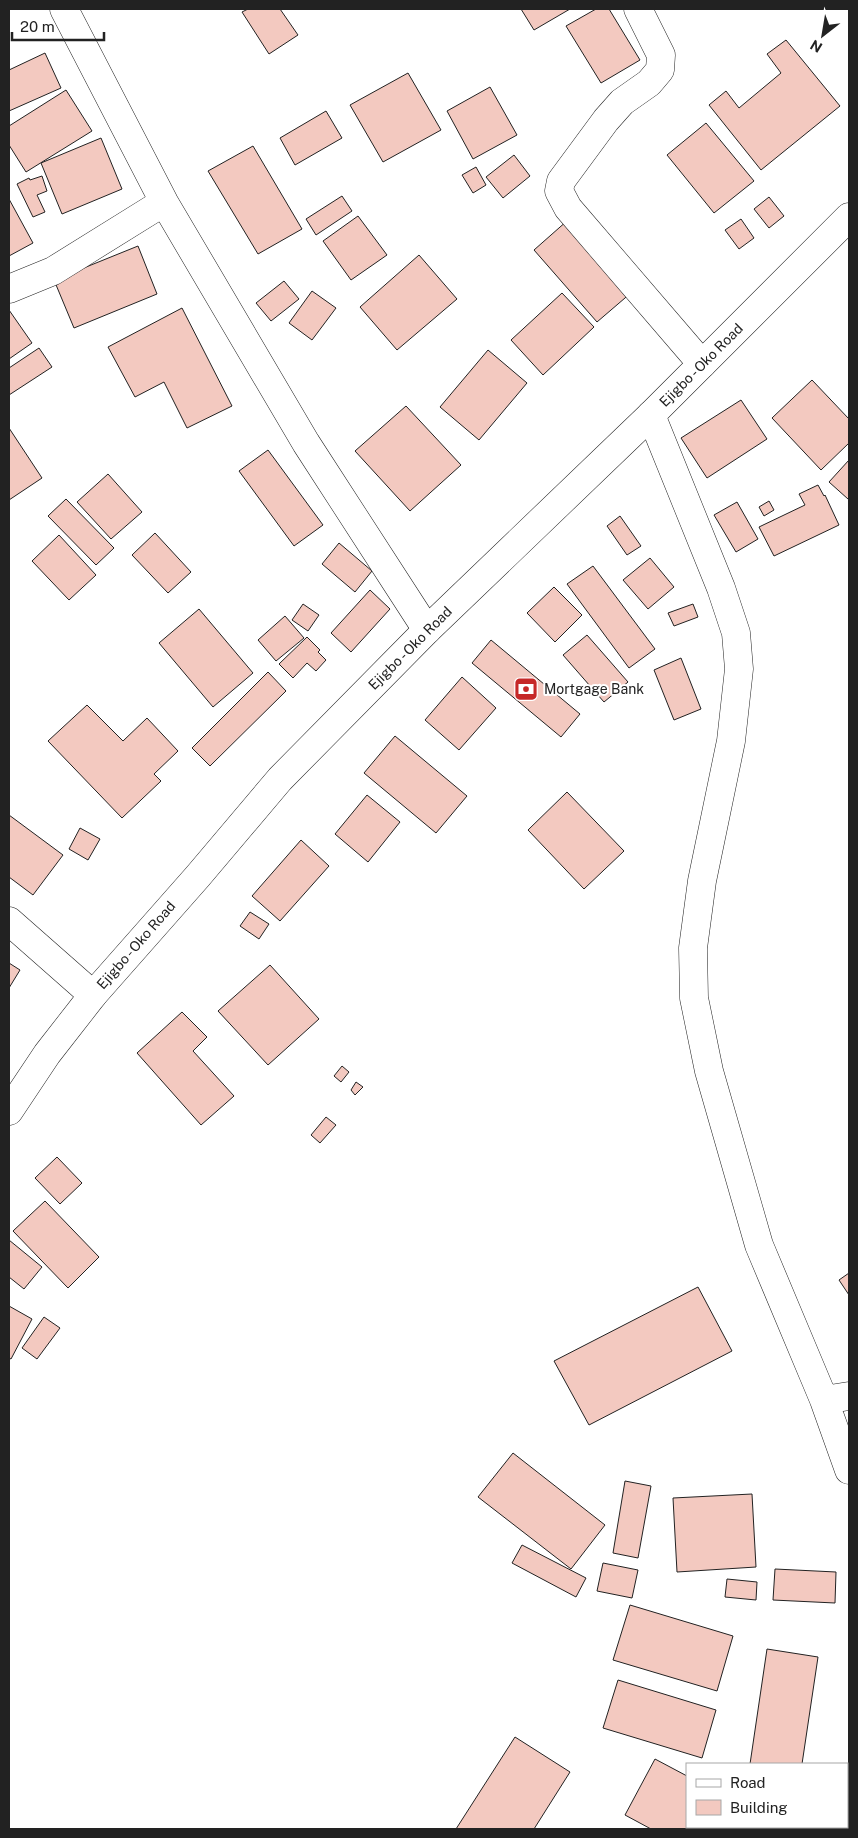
<svg xmlns="http://www.w3.org/2000/svg" width="858" height="1838" font-family="'Public Sans',sans-serif">
	<rect width="100%" height="100%" fill="#fff"/>
	<path fill="#f3c9c0" stroke="#222" d="M 248,9 L 280,9 L 298,35 L 269,54 L 242,12 Z
		M 521,9 L 570,9 L 534,30 Z
		M 596,9 L 609,9 L 640,60 L 601,83 L 566,26 Z
		M 786,40 L 840,106 L 761,170 L 709,105 L 726,91 L 739,108 L 781,73 L 767,54 Z
		M 45,53 L 61,88 L 9,111 L 9,70 Z
		M 408,73 L 441,130 L 383,162 L 350,105 Z
		M 490,87 L 517,135 L 473,159 L 447,111 Z
		M 66,90 L 92,131 L 26,172 L 9,145 L 9,126 Z
		M 326,111 L 342,138 L 295,165 L 280,138 Z
		M 706,123 L 754,181 L 714,213 L 667,155 Z
		M 101,138 L 122,189 L 62,214 L 41,163 Z
		M 253,146 L 302,229 L 258,254 L 208,171 Z
		M 514,155 L 530,176 L 503,198 L 486,177 Z
		M 476,167 L 486,185 L 473,193 L 462,175 Z
		M 42,176 L 47,191 L 37,195 L 45,212 L 33,217 L 17,184 L 29,178 L 30,180 Z
		M 342,196 L 352,211 L 316,235 L 306,219 Z
		M 769,197 L 784,216 L 769,228 L 754,209 Z
		M 9,199 L 33,243 L 9,256 Z
		M 358,216 L 387,255 L 351,280 L 323,241 Z
		M 741,219 L 754,238 L 739,249 L 725,230 Z
		M 568,220 L 632,292 L 597,322 L 534,250 Z
		M 138,246 L 157,294 L 74,328 L 54,280 Z
		M 419,255 L 457,299 L 397,350 L 360,307 Z
		M 284,281 L 299,299 L 271,321 L 256,303 Z
		M 312,291 L 336,308 L 312,340 L 289,323 Z
		M 562,293 L 594,327 L 543,375 L 511,340 Z
		M 182,308 L 232,406 L 187,428 L 164,382 L 135,397 L 108,347 Z
		M 9,310 L 32,343 L 9,359 Z
		M 39,348 L 52,367 L 9,395 L 9,368 Z
		M 488,350 L 527,383 L 479,440 L 440,407 Z
		M 812,380 L 849,419 L 849,443 L 821,470 L 772,418 Z
		M 741,400 L 767,439 L 707,478 L 681,438 Z
		M 406,406 L 461,465 L 410,511 L 355,451 Z
		M 9,428 L 42,478 L 9,500 Z
		M 268,450 L 323,525 L 294,546 L 239,471 Z
		M 849,460 L 849,498 L 848,499 L 829,482 Z
		M 108,474 L 142,512 L 111,539 L 77,502 Z
		M 818,485 L 824,496 L 825,495 L 839,525 L 774,556 L 759,527 L 805,505 L 799,494 Z
		M 66,499 L 114,548 L 96,565 L 48,516 Z
		M 769,501 L 774,510 L 764,516 L 759,507 Z
		M 737,502 L 758,539 L 736,552 L 714,515 Z
		M 620,516 L 641,546 L 627,555 L 607,526 Z
		M 155,533 L 191,572 L 168,593 L 132,555 Z
		M 59,535 L 96,575 L 69,600 L 32,561 Z
		M 339,543 L 372,571 L 355,592 L 322,564 Z
		M 650,558 L 674,587 L 648,609 L 623,580 Z
		M 593,566 L 655,649 L 629,668 L 567,584 Z
		M 554,587 L 582,615 L 555,642 L 527,613 Z
		M 370,590 L 390,609 L 351,652 L 331,633 Z
		M 303,604 L 319,615 L 308,631 L 292,620 Z
		M 693,604 L 698,617 L 674,626 L 668,613 Z
		M 199,609 L 253,673 L 213,707 L 159,643 Z
		M 285,616 L 304,638 L 276,661 L 258,640 Z
		M 587,635 L 628,682 L 604,702 L 563,655 Z
		M 307,637 L 320,650 L 318,652 L 326,660 L 316,671 L 307,663 L 293,678 L 279,664 Z
		M 491,640 L 580,714 L 561,737 L 472,663 Z
		M 681,658 L 701,709 L 674,720 L 654,670 Z
		M 268,672 L 286,691 L 210,766 L 192,748 Z
		M 462,677 L 496,708 L 459,750 L 425,720 Z
		M 87,705 L 123,741 L 147,718 L 178,751 L 154,774 L 161,781 L 122,818 L 48,741 Z
		M 395,736 L 467,796 L 436,833 L 364,773 Z
		M 567,792 L 624,851 L 584,889 L 528,830 Z
		M 367,795 L 400,822 L 368,862 L 335,834 Z
		M 9,815 L 63,855 L 33,895 L 9,877 Z
		M 80,828 L 100,839 L 88,860 L 69,849 Z
		M 301,840 L 329,866 L 280,921 L 252,896 Z
		M 250,912 L 269,924 L 259,939 L 240,926 Z
		M 9,963 L 20,970 L 9,988 Z
		M 270,965 L 319,1019 L 268,1065 L 218,1011 Z
		M 182,1012 L 207,1037 L 193,1051 L 234,1096 L 201,1125 L 137,1053 Z
		M 342,1066 L 349,1072 L 341,1082 L 334,1076 Z
		M 356,1082 L 363,1087 L 355,1095 L 351,1090 Z
		M 326,1117 L 336,1125 L 320,1143 L 311,1135 Z
		M 57,1157 L 82,1183 L 60,1204 L 35,1178 Z
		M 45,1201 L 99,1257 L 68,1288 L 13,1231 Z
		M 9,1240 L 42,1267 L 24,1289 L 9,1277 Z
		M 849,1273 L 849,1295 L 839,1280 Z
		M 698,1287 L 732,1351 L 589,1425 L 554,1361 Z
		M 9,1306 L 32,1319 L 11,1359 L 9,1358 Z
		M 44,1317 L 60,1328 L 37,1359 L 22,1348 Z
		M 513,1453 L 605,1525 L 571,1569 L 478,1497 Z
		M 625,1481 L 651,1486 L 638,1558 L 613,1553 Z
		M 752,1494 L 756,1567 L 677,1572 L 673,1498 Z
		M 522,1545 L 586,1578 L 576,1597 L 512,1563 Z
		M 603,1563 L 638,1570 L 632,1598 L 597,1591 Z
		M 775,1569 L 836,1572 L 835,1603 L 773,1600 Z
		M 727,1579 L 757,1582 L 756,1600 L 725,1597 Z
		M 630,1605 L 733,1636 L 717,1691 L 613,1660 Z
		M 767,1649 L 818,1657 L 802,1764 L 750,1764 Z
		M 618,1680 L 716,1710 L 702,1758 L 603,1728 Z
		M 515,1737 L 570,1772 L 534,1829 L 456,1829 Z
		M 655,1759 L 687,1776 L 687,1827 L 710,1827 L 709,1829 L 651,1829 L 625,1815 Z
		M 733,1827 L 794,1827 L 794,1829 L 733,1829 Z"/>
	<g fill="none" stroke-linecap="round" stroke-linejoin="round">
		<g stroke="#222" stroke-width="29">
			<path id="minor" d="M 64,9 L 164,202 L 306,443 L 427,630
				M 638,9 L 661,55 L 660,70 L 649,83 L 622,102 L 606,120 L 561,181 L 559,191 L 568,208 L 702,364
				M 9,289 L 53,271 L 164,202
				M 651,415 L 721,588 L 736,633 L 739,669 L 731,741 L 702,881 L 693,948 L 694,998 L 709,1071 L 759,1245 L 824,1400 L 849,1470
				M 9,921 L 93,995
				M 824,1400 L 849,1396"/>
		</g>
		<g stroke="#222" stroke-width="29">
			<path id="primary" d="M 9,1111 L 47,1054 L 93,995 L 198,876 L 280,779 L 427,630 L 651,415 L 849,217"/>
		</g>
		<use href="#minor" stroke="#fff" stroke-width="28"/>
		<use href="#primary" stroke="#fff" stroke-width="28"/>
	</g>
	<defs>
		<g id="bank-square" transform="scale(1.25)"><rect x="-9" y="-9" width="18" height="18" rx="4" fill="#c62828" stroke="#fff"/><path d="M-6-4H6V4H-6ZM0-2.3a2.3 2.3 0 1 0 0 4.6a2.3 2.3 0 1 0 0-4.6Z" fill="#fff"/></g>
	</defs>
	<g fill-rule="evenodd">
		<use href="#bank-square" x="526" y="689"/>
	</g>
	<g text-anchor="middle" dominant-baseline="central" stroke-width="4" stroke-linejoin="round" paint-order="stroke">
		<g font-size="14" fill="#222" stroke="#fff">
			<text transform="translate(701 365) rotate(-45)">Ejigbo - Oko Road</text>
			<text transform="translate(410 648) rotate(-45)">Ejigbo - Oko Road</text>
			<text transform="translate(136 945) rotate(-49)">Ejigbo - Oko Road</text>
		</g>
		<g font-size="14" fill="#222" stroke="#fff" text-anchor="start">
			<text x="544" y="689">Mortgage Bank</text>
		</g>
	</g>
	<rect width="858" height="1838" fill="none" stroke="#222222" stroke-width="20"/>
	<rect x="686" y="1763" width="162" height="65" fill="#ffffff" stroke="#a7a7a7"/>
	<rect x="696" y="1779" width="25" height="8" fill="#ffffff" stroke="#a7a7a7"/>
	<text x="730" y="1788" font-size="15" fill="#222222">Road</text>
	<rect x="696" y="1800" width="25" height="15" fill="#f3c9c0" stroke="#a7a7a7"/>
	<text x="730" y="1813" font-size="15" fill="#222222">Building</text>
	<g transform="translate(823 35) rotate(211)" stroke="#ffffff" stroke-width="4" paint-order="stroke">
	<path d="M0-4L9 19L0 12L-9 19Z" fill="#222222"/>
	<text y="-8" font-size="14" font-weight="bold" text-anchor="middle" fill="#222222">N</text>
	</g>
	<path d="M12 32v8h92v-8" fill="none" stroke="#222222" stroke-width="2.5"/>
	<text x="20" y="32" font-size="15" fill="#222222" stroke="#ffffff" stroke-width="4" paint-order="stroke">20 m</text>
</svg>
